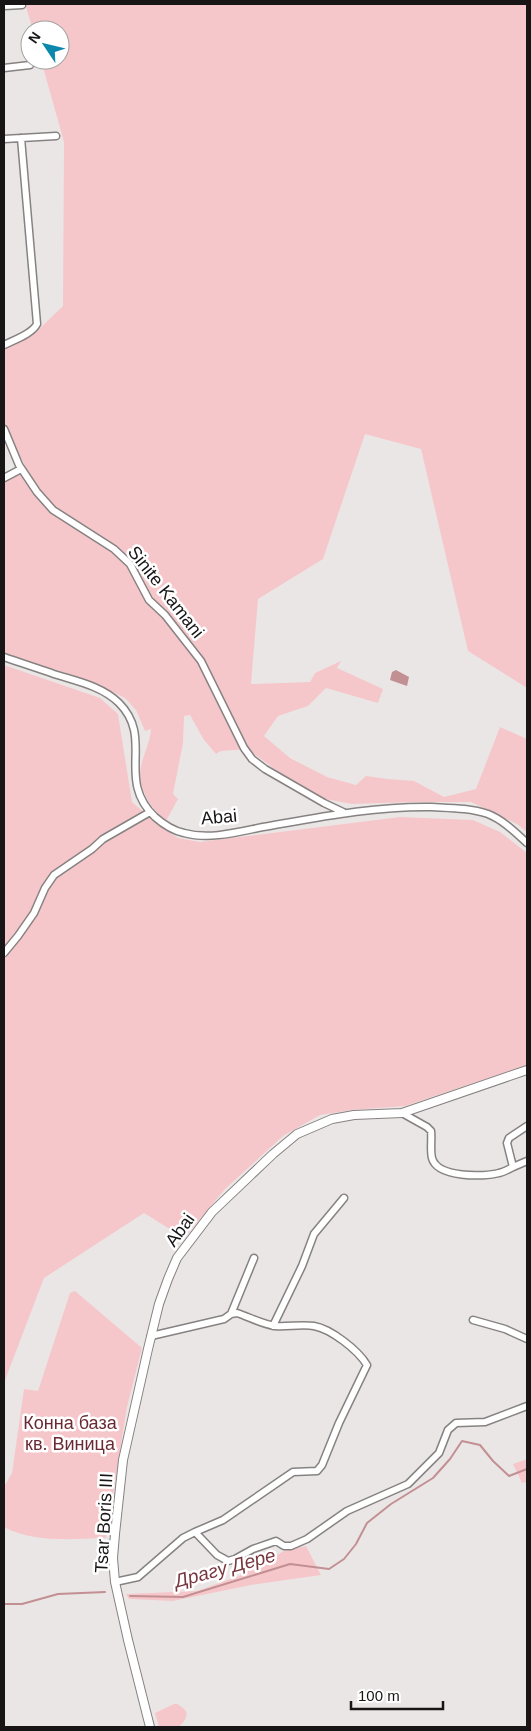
<svg xmlns="http://www.w3.org/2000/svg" width="531" height="1731" font-family="Helvetica,sans-serif">
	<rect width="100%" height="100%" fill="#ebe6e6"/>
	<path fill="#f6c7ca" d="M 25,4 L 527,4 L 527,688 L 468,651 L 421,449 L 365,434 L 323,559 L 258,599 L 251,684 L 310,682 L 315,673 L 341,661 L 337,668 L 383,689 L 378,703 L 326,688 L 308,706 L 278,716 L 264,736 L 290,758 L 327,777 L 356,785 L 366,776 L 388,779 L 414,781 L 444,797 L 476,789 L 500,727 L 527,739 L 527,832 L 517,824 L 471,802 L 412,802 L 352,804 L 325,799 L 283,775 L 247,749 L 221,751 L 216,754 L 204,740 L 190,715 L 184,716 L 183,743 L 173,794 L 178,799 L 166,821 C 150,808 137,787 141,766 C 144,753 150,742 151,729 L 145,731 L 136,710 L 125,698 L 105,688 L 76,676 L 4,654 L 4,477 L 25,465 L 4,428 L 4,350 L 39,329 L 63,306 L 64,142 L 41,60 L 60,60 L 60,30 L 33,30 Z
		M 4,665 L 100,698 L 118,714 L 132,802 L 158,825 L 178,838 L 200,842 L 400,817 L 473,820 L 500,832 L 527,853 L 527,1065 L 405,1106 L 352,1110 L 320,1115 L 283,1136 L 225,1189 L 184,1238 L 144,1213 L 44,1278 L 4,1383 Z
		M 75,1291 L 142,1348 L 127,1407 L 106,1538 C 73,1539 33,1543 4,1527 L 4,1487 L 12,1473 L 24,1389 L 38,1391 L 70,1293 Z
		M 527,1459 L 527,1482 L 522,1483 L 513,1464 Z
		M 306,1546 L 321,1575 L 251,1585 L 173,1601 L 129,1599 L 126,1594 L 197,1591 L 239,1576 L 284,1551 Z
		M 174,1704 L 177,1704 C 190,1711 189,1717 179,1727 L 159,1727 L 155,1713 Z"/>
	<path fill="#c29093" d="M 396,670 L 409,677 L 407,686 L 390,680 L 392,672 Z"/>
	<g fill="none" stroke-linecap="round" stroke-linejoin="round">
		<path stroke="#c29093" stroke-width="2" d="M 130,1596 L 183,1597 L 290,1564 L 329,1569 L 344,1559 L 356,1544 L 367,1523 L 391,1504 L 433,1478 L 450,1459 L 462,1441 L 480,1445 L 493,1461 L 509,1476 L 527,1469
			M 4,1604 L 22,1604 L 58,1594 L 105,1592"/>
		<g stroke="#878282" stroke-width="9">
			<path id="minor" d="M 4,6 L 22,5
				M 4,68 L 30,65
				M 4,139 L 56,136
				M 4,345 C 14,340 32,334 37,324 L 21,138
				M 4,429 L 19,465 L 37,492 L 53,510 L 114,549 L 130,564 L 149,600 L 165,615 L 201,661 L 244,748 L 252,759 L 265,769 L 324,803 L 343,812
				M 4,478 L 21,469
				M 4,657 C 21,663 37,668 54,674 C 76,681 102,686 119,703 C 155,739 115,779 155,817 C 163,824 174,831 184,833 C 210,840 238,832 263,827 C 320,817 374,806 432,807 C 451,808 470,808 488,814 C 503,820 515,832 527,843
				M 4,953 L 18,936 L 34,913 L 45,888 L 54,875 L 92,849 L 103,839 L 150,812
				M 402,1113 L 427,1127 L 431,1131 C 432,1140 430,1150 432,1158 C 437,1178 484,1177 499,1173 C 504,1172 509,1169 513,1167 L 507,1143 L 509,1138 L 527,1126
				M 513,1167 L 527,1161
				M 231,1314 L 254,1258
				M 473,1320 L 505,1329 L 527,1339
				M 273,1326 L 302,1266 L 314,1234 L 344,1198
				M 151,1336 L 224,1319 L 231,1314 L 237,1313 C 249,1317 262,1324 275,1326 C 287,1327 302,1324 314,1326 C 331,1329 358,1350 367,1365 L 339,1423 L 322,1465 L 317,1471 L 293,1472 L 223,1520 L 195,1532
				M 115,1582 L 138,1577 L 183,1538 L 195,1532 L 217,1555 L 228,1561 L 235,1559 L 253,1549 L 276,1541 L 284,1546 L 291,1546 L 307,1539 L 347,1511 L 408,1484 L 439,1453 L 448,1430 L 456,1423 L 485,1422 L 527,1406"/>
		</g>
		<g stroke="#878282" stroke-width="10">
			<path id="tertiary" d="M 150,1727 L 128,1640 L 115,1582 L 113,1558 L 115,1534 L 123,1460 L 148,1349 L 159,1304 L 168,1279 L 177,1258 L 212,1212 L 273,1154 L 297,1134 L 332,1119 L 354,1115 L 402,1113 L 527,1070"/>
		</g>
		<use href="#minor" stroke="#fff" stroke-width="6"/>
		<use href="#tertiary" stroke="#fff" stroke-width="8"/>
	</g>
	<g text-anchor="middle" dominant-baseline="central" stroke-width="5" stroke-linejoin="round" paint-order="stroke">
		<g font-size="18" fill="#171515" stroke="#fff">
			<text transform="translate(166 592) rotate(52)">Sinite Kamani</text>
			<text transform="translate(219 817) rotate(-5)">Abai</text>
			<text transform="translate(180 1230) rotate(-54)">Abai</text>
			<text transform="translate(104 1523) rotate(-87)">Tsar Boris III</text>
		</g>
		<g font-size="18" fill="#6a2a33" stroke="#fff">
			<text x="70" y="1423">Конна база<tspan x="70" dy="21">кв. Виница</tspan></text>
		</g>
		<g font-size="19" font-style="italic" fill="#78373e" stroke="#fff">
			<text transform="translate(225 1568) rotate(-15)">Драгу Дере</text>
		</g>
	</g>
	<rect width="531" height="1731" fill="none" stroke="#171515" stroke-width="10"/>
	<g transform="translate(45 45) rotate(305)"><circle r="24" fill="#ffffff" stroke="#a2a1a1"/>
	<path d="M0-4L9 19L0 12L-9 19Z" fill="#0b88ab"/>
	<text y="-8" font-size="14" font-weight="bold" text-anchor="middle" fill="#171515">N</text>
	</g>
	<path d="M351 1701v8h92v-8" fill="none" stroke="#171515" stroke-width="2.5"/>
	<text x="358" y="1701" font-size="15" fill="#171515" stroke="#ffffff" stroke-width="4" paint-order="stroke">100 m</text>
</svg>
